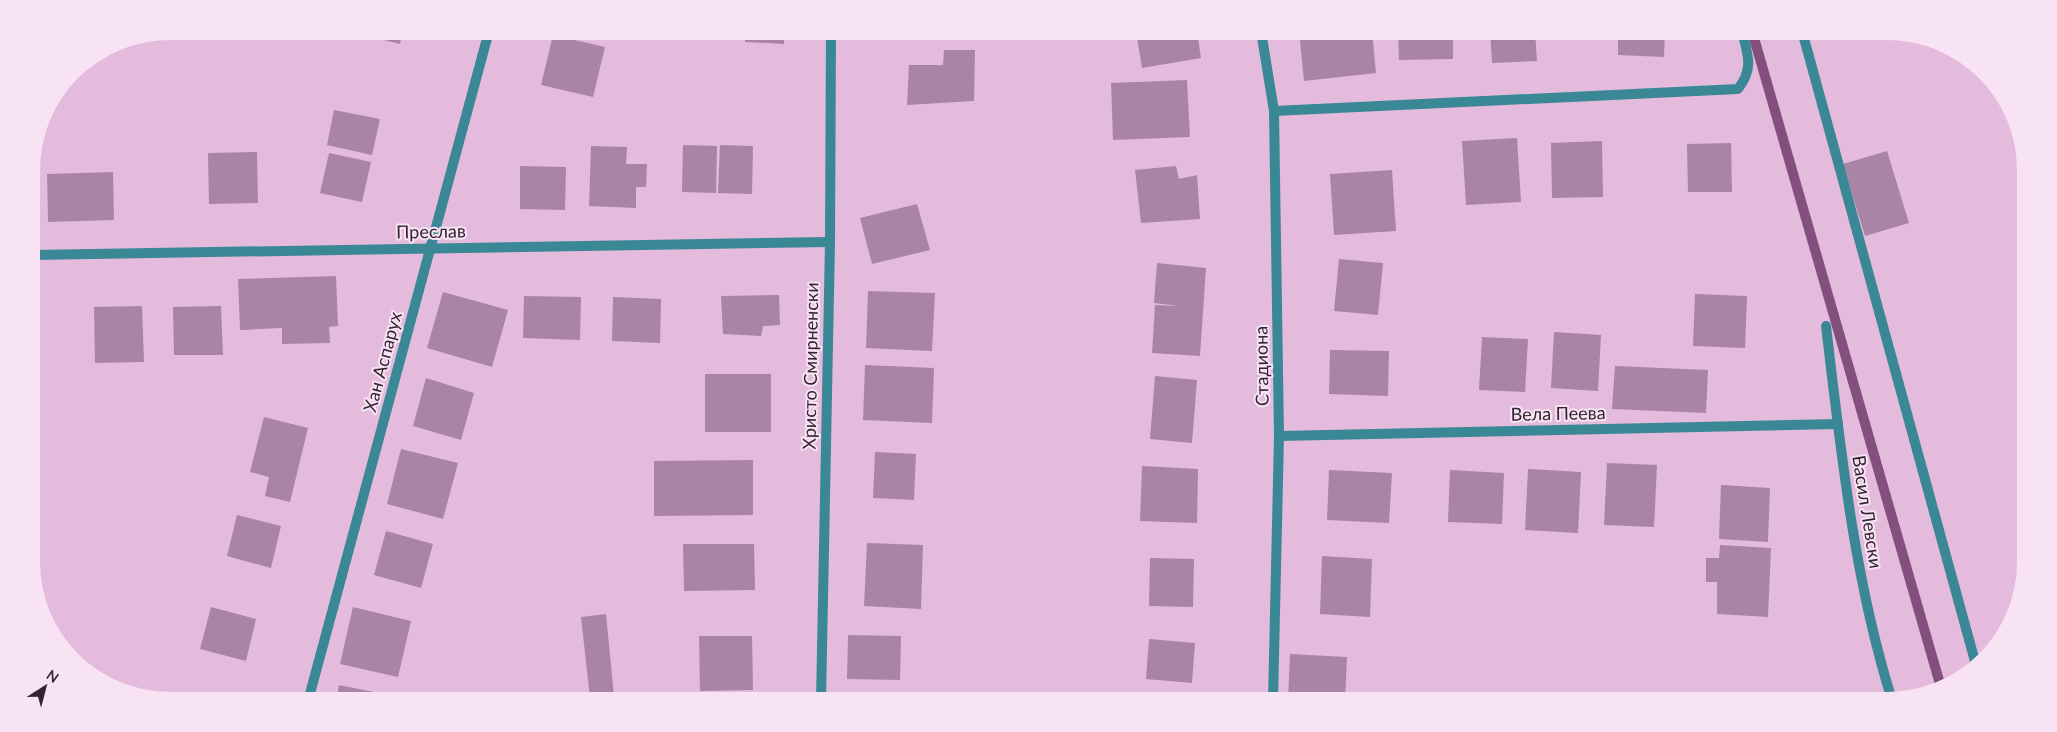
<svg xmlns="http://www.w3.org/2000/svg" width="2057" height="732" font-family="Lato,sans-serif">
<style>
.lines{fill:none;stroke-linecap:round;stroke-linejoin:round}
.stream{stroke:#83507d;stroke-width:10}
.building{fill:#aa84a5}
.minor{stroke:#3a8896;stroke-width:10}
.labels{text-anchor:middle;stroke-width:4;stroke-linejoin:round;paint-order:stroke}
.street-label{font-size:18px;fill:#332431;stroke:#f8e3f4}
</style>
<rect width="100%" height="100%" fill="#e4bbdd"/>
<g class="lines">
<polyline class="stream" points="1752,31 1940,684"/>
</g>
<g class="building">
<polygon points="355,31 403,31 400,44 355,33"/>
<polygon points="745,31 784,31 784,44 745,42"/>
<polygon points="1000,31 1043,31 1043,37 1000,39"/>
<polygon points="1136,31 1197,31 1201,58 1142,68"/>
<polygon points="1299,31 1372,31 1376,73 1304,81"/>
<polygon points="1398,31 1453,31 1453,59 1399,60"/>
<polygon points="1490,31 1535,31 1537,61 1492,63"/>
<polygon points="1618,31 1665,31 1664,57 1618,55"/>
<polygon points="553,35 605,47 593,97 541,85"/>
<polygon points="944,50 975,50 974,101 907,105 909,65 943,65"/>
<polygon points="1187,80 1190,137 1113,140 1111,83"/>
<polygon points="334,110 380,119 372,155 327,145"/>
<polygon points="1517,138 1521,202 1466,205 1462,141"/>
<polygon points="1602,141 1603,197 1552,198 1551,143"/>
<polygon points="1731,143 1732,192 1688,192 1687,144"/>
<polygon points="683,145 717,146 716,193 682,192"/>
<polygon points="720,145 753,146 752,194 718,193"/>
<polygon points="591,146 627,147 626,164 647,164 646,187 636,187 636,208 589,206"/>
<polygon points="1887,151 1909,223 1865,236 1843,164"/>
<polygon points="257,152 258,203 209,204 208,153"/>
<polygon points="329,153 371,162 362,202 320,193"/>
<polygon points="520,166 566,167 565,210 520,209"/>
<polygon points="1176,166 1179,179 1197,175 1200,219 1141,223 1135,170"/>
<polygon points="1392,170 1396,231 1334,235 1330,174"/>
<polygon points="113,172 114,220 48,222 47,174"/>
<polygon points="917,204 930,250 872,264 860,218"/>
<polygon points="1339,259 1383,263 1378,315 1334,311"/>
<polygon points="1157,263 1206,268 1200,356 1152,353 1155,305 1180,306 1154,303"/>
<polygon points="336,276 338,326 329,327 330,343 282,344 282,328 240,330 238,279"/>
<polygon points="868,291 935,293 932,351 866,348"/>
<polygon points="443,292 508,310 492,367 427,348"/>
<polygon points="1695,294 1747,296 1745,348 1693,346"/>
<polygon points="779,295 780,325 763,326 761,336 723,334 721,296"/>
<polygon points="524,296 581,297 580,340 523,338"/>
<polygon points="613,297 661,299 660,343 612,341"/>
<polygon points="142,306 144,362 95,363 94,307"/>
<polygon points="221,306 223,355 174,355 173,307"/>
<polygon points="1554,332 1601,335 1598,391 1551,388"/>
<polygon points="1482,337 1528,339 1525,392 1479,390"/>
<polygon points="1330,350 1389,351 1388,396 1329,394"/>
<polygon points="865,365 934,368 932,423 863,420"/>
<polygon points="1615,366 1708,370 1706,413 1612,409"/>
<rect x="705" y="374" width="66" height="58"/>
<polygon points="1155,376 1197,380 1192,443 1150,439"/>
<polygon points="426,378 474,393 461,440 413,426"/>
<polygon points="264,417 308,428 290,502 265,496 269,477 250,472"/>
<polygon points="401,449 458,463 443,519 387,504"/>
<polygon points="875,452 916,454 914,500 873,498"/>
<polygon points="753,460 753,515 654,516 654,461"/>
<polygon points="1607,463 1657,465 1654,527 1604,525"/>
<polygon points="1142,466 1198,469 1197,523 1140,521"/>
<polygon points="1528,469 1581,472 1578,533 1525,530"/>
<polygon points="1329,470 1392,473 1389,523 1327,520"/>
<polygon points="1450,470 1504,473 1502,524 1448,522"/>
<polygon points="1721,485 1770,488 1768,542 1719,539"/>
<polygon points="237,515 281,526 271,568 227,556"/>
<polygon points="386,531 433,544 421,588 374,575"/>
<polygon points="867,543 923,545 921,609 864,606"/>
<polygon points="683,544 754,544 755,590 684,591"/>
<polygon points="1720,545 1771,548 1768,617 1717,614 1717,582 1706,582 1706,558 1719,558"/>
<polygon points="1322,556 1372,559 1370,617 1320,614"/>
<polygon points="1150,558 1194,559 1193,607 1149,606"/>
<polygon points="211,607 256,619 246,661 200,649"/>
<polygon points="353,607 411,621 398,677 340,664"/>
<polygon points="606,614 614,696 590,698 581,617"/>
<polygon points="848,635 901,636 900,680 847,679"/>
<polygon points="699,636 752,636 753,690 700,691"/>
<polygon points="1149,639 1195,643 1192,683 1146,679"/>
<polygon points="1290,654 1347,657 1345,701 1288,701"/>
<polygon points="339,685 393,696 392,701 336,701"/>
<polygon points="176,697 188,700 188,701 175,701"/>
</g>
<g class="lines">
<g class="minor">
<polyline points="1261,31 1274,111 1279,436 1273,701"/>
<polyline points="1802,31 1976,665"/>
<path d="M1274 111 1738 89C1754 69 1748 55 1742 31"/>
<polyline points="32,255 830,242"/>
<path d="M1826 326C1841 452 1854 579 1892 700"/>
<polyline points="1279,436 1838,424"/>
<polyline points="308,701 489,31"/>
<polyline points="821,701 830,242 831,31"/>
</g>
</g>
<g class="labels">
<g class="street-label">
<text transform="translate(431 232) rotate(-1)" y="6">Преслав</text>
<text transform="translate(383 362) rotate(-75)" y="6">Хан Аспарух</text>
<text transform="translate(811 366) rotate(-89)" y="6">Христо Смирненски</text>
<text transform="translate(1262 366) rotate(-91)" y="6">Стадиона</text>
<text transform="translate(1558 414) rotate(-1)" y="6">Вела Пеева</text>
<text transform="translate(1867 512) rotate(81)" y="6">Васил Левски</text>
</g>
</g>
<path d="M0 0H2057V732H0ZM170 40H1887A130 130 0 0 1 2017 170V562A130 130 0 0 1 1887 692H170A130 130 0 0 1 40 562V170A130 130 0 0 1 170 40Z" fill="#f8e3f4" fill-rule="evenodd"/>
<g transform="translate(45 687) rotate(36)" stroke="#f8e3f4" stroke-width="4" paint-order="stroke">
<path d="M0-4L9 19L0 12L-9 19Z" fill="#332431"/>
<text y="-8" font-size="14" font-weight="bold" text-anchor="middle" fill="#332431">N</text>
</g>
</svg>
